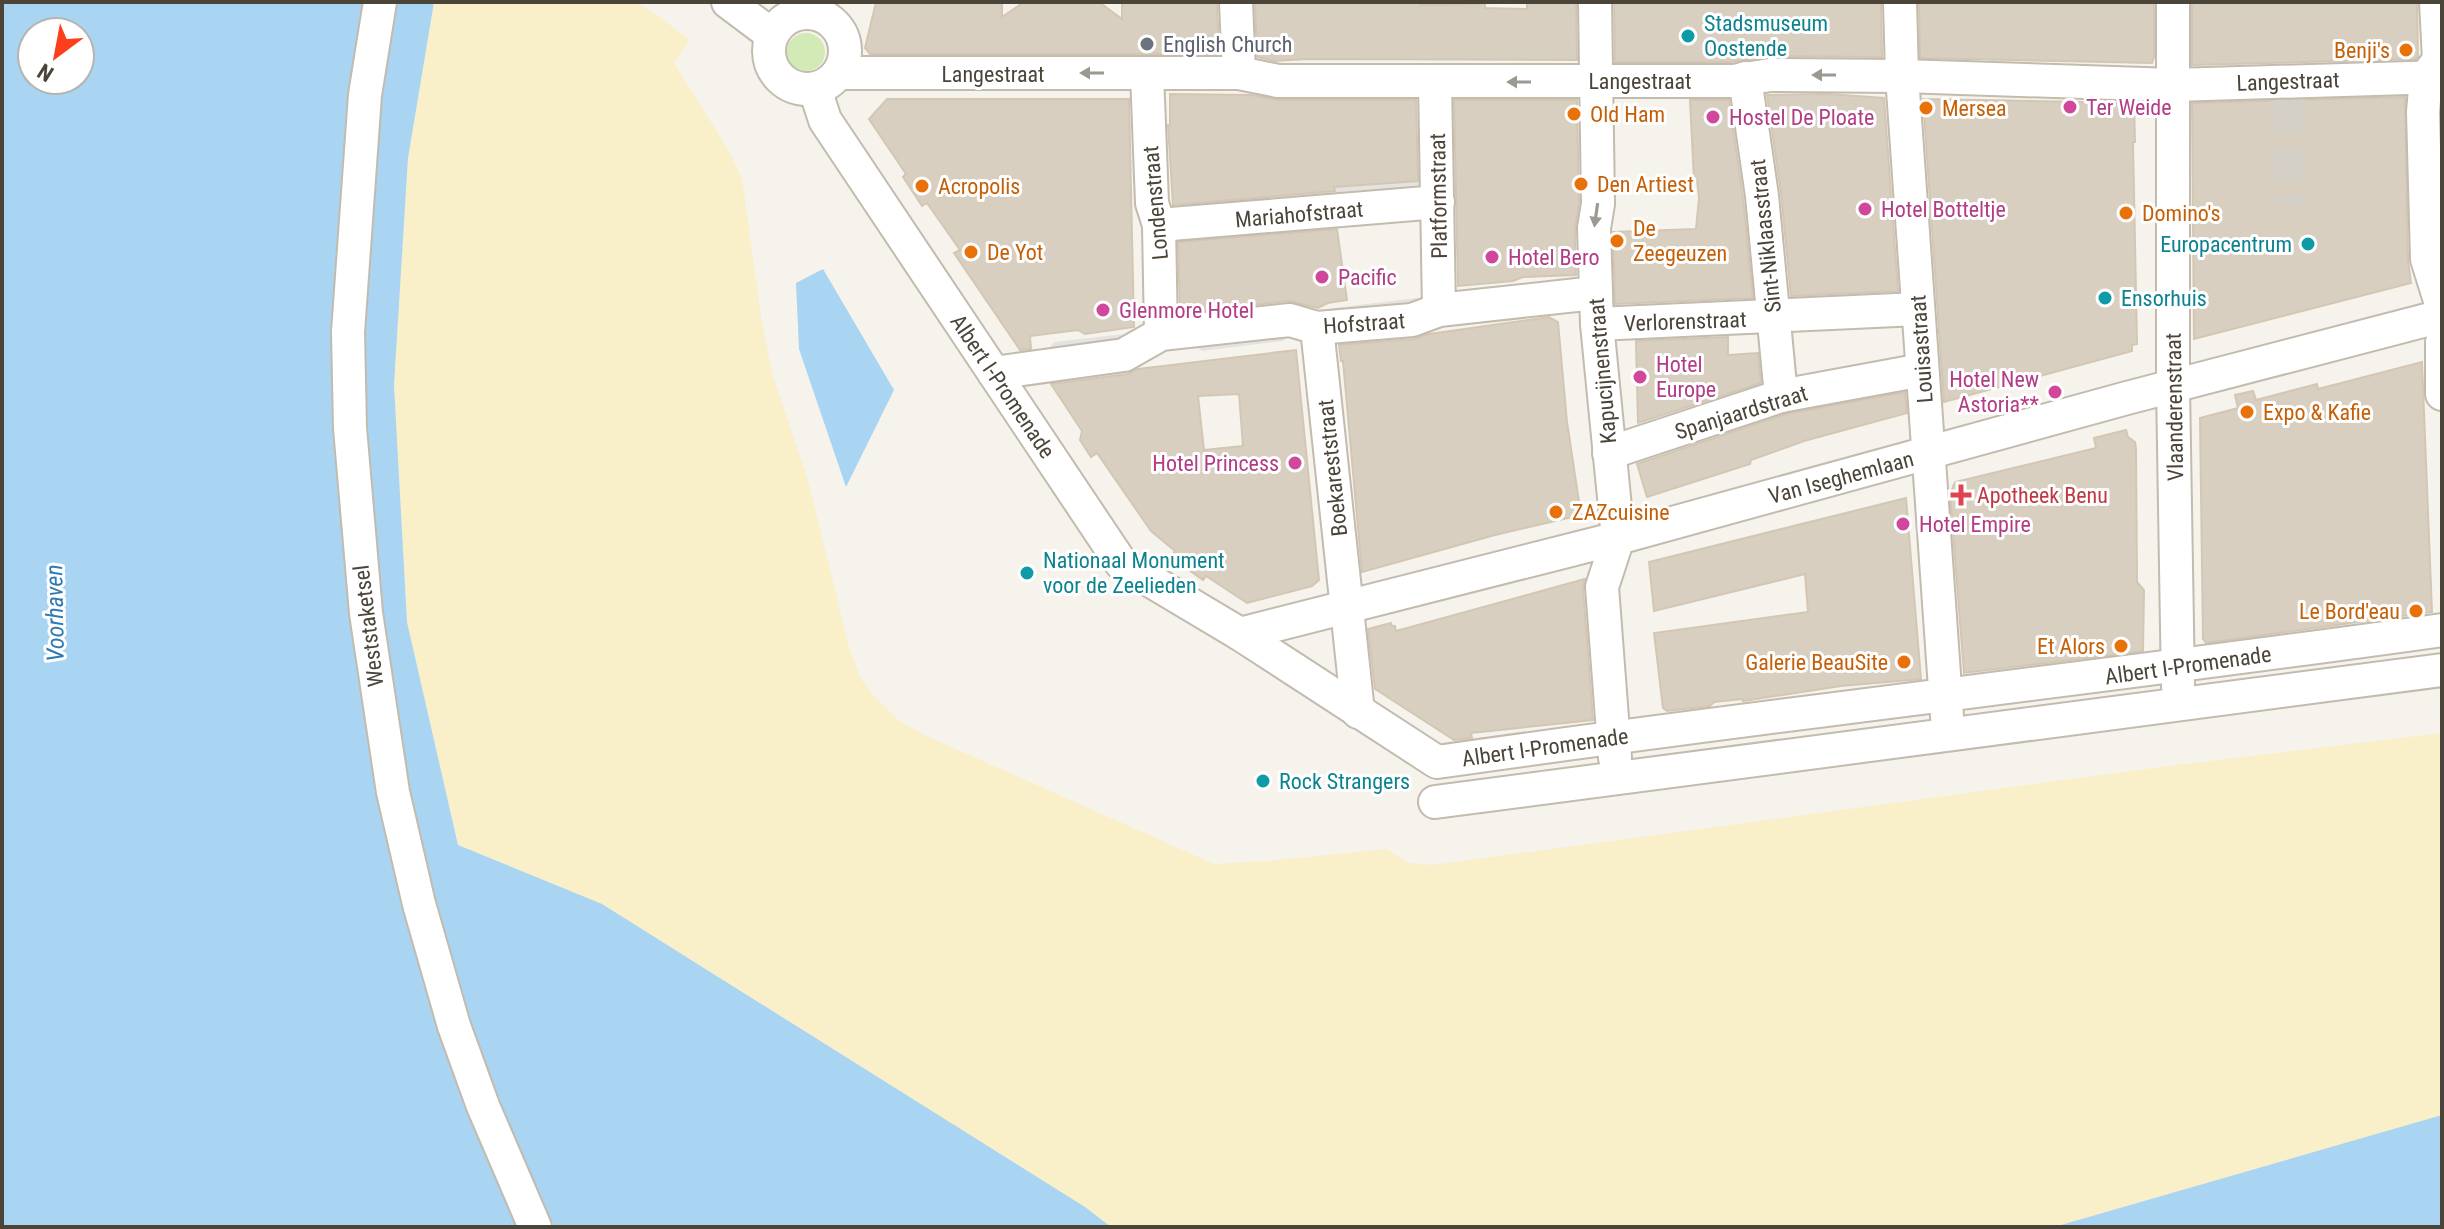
<svg xmlns="http://www.w3.org/2000/svg" width="2444" height="1229" font-family="'Roboto Condensed',sans-serif">
<style>
.green{fill:#d2eab5}
.sand{fill:#f9efc9}
.parking{fill:#e5e3e0}
.water{fill:#a9d4f2;fill-rule:evenodd}
.building{fill:#d8cfc1;stroke:#d3c7b4;stroke-width:2;fill-rule:evenodd}
.lines{fill:none;stroke-linecap:round;stroke-linejoin:round}
.minor-tunnel{stroke:#d4d0c8;stroke-width:32;stroke-dasharray:32 16;stroke-linecap:butt}
.minor-casing{stroke:#c2bbae;stroke-width:36}
.minor{stroke:#fff;stroke-width:32}
.oneway{fill:#9c9892}
.culture-dot{fill:#0f9aa8;stroke:#fff;stroke-width:3}
.worship-dot{fill:#6b7280;stroke:#fff;stroke-width:3}
.food-dot{fill:#e8710a;stroke:#fff;stroke-width:3}
.hotel-dot{fill:#d1479c;stroke:#fff;stroke-width:3}
.health-dot{fill:#e0444e;stroke:#fff;stroke-width:3}
.labels{text-anchor:middle;stroke-width:6;stroke-linejoin:round;paint-order:stroke}
.culture-label{font-size:22px;fill:#0d838f;stroke:#fff;text-anchor:start}
.worship-label{font-size:22px;fill:#5b616d;stroke:#fff;text-anchor:start}
.food-label{font-size:22px;fill:#c56008;stroke:#fff;text-anchor:start}
.street-label{font-size:22px;fill:#4b4439;stroke:#fff}
.hotel-label{font-size:22px;fill:#b23c85;stroke:#fff;text-anchor:start}
.health-label{font-size:22px;fill:#be3a42;stroke:#fff;text-anchor:start}
.water-label{font-size:24px;font-style:italic;fill:#2e7ab2;stroke:#fff}
</style>
<rect width="100%" height="100%" fill="#f6f3ec"/>
<circle class="green" cx="806" cy="52" r="19"/>
<polygon class="sand" points="434,2 634,2 653,12 690,40 674,63 729,151 742,178 761,316 772,373 808,480 849,647 861,679 874,696 897,719 920,733 1214,864 1267,861 1386,849 1409,863 1432,865 2168,766 2442,733 2442,1115 2054,1227 1111,1227 1085,1207 602,904 458,845 407,622 394,385 408,158"/>
<g class="parking">
<polygon points="1423,181 1424,198 1180,218 1183,199"/>
<polygon points="1416,298 1421,302 1413,313 1326,318 1334,308"/>
<polygon points="1124,334 1130,339 1042,358 1054,342"/>
<polygon points="1288,335 1283,341 1202,351 1185,338"/>
</g>
<g class="water">
<path d="M2 2H434L408 158 394 385 407 622 458 845 602 904 1085 1207 1111 1227H2ZM32 32H80V80H32Z"/>
<polygon points="823,269 894,390 846,487 799,349 796,283"/>
<polygon points="2442,1115 2442,1227 2054,1227"/>
</g>
<g class="building">
<polygon points="876,2 1002,2 1002,17 1024,2 1099,2 1122,19 1122,2 1217,2 1219,54 870,54 865,48"/>
<polygon points="1255,2 1419,2 1419,5 1485,4 1485,8 1527,9 1527,2 1576,2 1577,60 1307,59 1274,61 1257,57"/>
<polygon points="1614,2 1881,2 1882,57 1770,56 1731,62 1615,62"/>
<polygon points="1919,2 2154,2 2154,57 2152,63 1920,58"/>
<polygon points="2192,2 2417,2 2418,57 2416,59 2192,65"/>
<polygon points="1170,94 1251,95 1278,100 1416,100 1418,181 1334,187 1335,191 1173,205 1168,125 1170,125"/>
<polygon points="1828,94 1884,98 1898,291 1791,296 1781,193 1767,95"/>
<polygon points="2405,97 2408,260 2411,283 2194,339 2192,103"/>
<polygon points="887,99 1129,99 1134,327 1085,334 1078,330 1030,336 1031,349 1020,350 954,253 960,250 927,203 922,206 903,177 906,174 869,119"/>
<polygon points="1923,99 2134,103 2135,142 2133,142 2137,344 2132,345 2132,351 1944,402"/>
<polygon points="1454,100 1577,100 1579,203 1575,229 1576,275 1523,277 1513,281 1458,286"/>
<polygon points="1690,100 1729,100 1743,198 1753,298 1615,304 1613,232 1696,229 1699,198 1697,180 1694,180"/>
<polygon points="1337,229 1347,300 1328,303 1318,308 1289,301 1180,313 1178,242"/>
<polygon points="1549,317 1558,322 1567,422 1581,515 1495,535 1362,572 1343,361 1341,361 1339,345 1414,339 1429,334"/>
<polygon points="1728,337 1728,355 1758,353 1761,383 1638,423 1636,341"/>
<path d="M1296 350 1319 580 1312 586 1247 603 1206 576 1203 580 1171 557 1175 551 1151 531 1097 453 1091 457 1080 440 1082 431 1051 384 1127 374 1138 369ZM1239 394 1243 446 1204 450 1198 396Z"/>
<polygon points="2422,362 2432,612 2206,643 2203,639 2200,418 2238,408 2235,395 2253,391 2256,400 2317,384 2318,389"/>
<polygon points="1905,392 1907,413 1804,441 1751,460 1750,464 1647,497 1637,464 1786,414"/>
<polygon points="2126,430 2128,437 2135,442 2136,448 2137,582 2144,590 2143,651 1964,673 1950,494 1955,482 2096,448 2094,438"/>
<polygon points="1906,498 1921,679 1841,686 1743,701 1743,699 1714,702 1710,706 1667,711 1663,708 1654,633 1808,612 1805,574 1654,611 1649,562"/>
<polygon points="1585,579 1583,588 1593,720 1471,733 1472,738 1454,740 1375,689 1368,629 1391,623 1392,626 1395,626 1396,631"/>
</g>
<g class="lines">
<polyline class="minor-tunnel" points="2289,99 2289,204"/>
<defs>
<g id="minor">
<polyline points="380,2 365,95 348,332 350,428 366,613 393,792 419,904 454,1026 483,1106 535,1227"/>
<polyline points="728,2 772,35"/>
<polyline points="1236,2 1239,73"/>
<polyline points="1595,2 1598,204 1594,228 1597,324 1618,538 1602,587 1615,758"/>
<polyline points="1900,2 1902,76 1947,717"/>
<polyline points="2173,2 2173,386 2178,687"/>
<polyline points="2436,2 2439,60 2426,77 2423,112 2427,259 2442,307"/>
<circle cx="807" cy="51" r="38"/>
<polyline points="839,73 1239,73 1278,81 1733,81 1770,75 1902,76 2174,85 2442,77"/>
<polyline points="1147,73 1152,203 1159,225 1161,334"/>
<polyline points="1745,78 1762,196 1781,396"/>
<polyline points="1435,82 1439,310"/>
<path d="M815 89 825 120 1121 563 1240 634 1437 762C1771 714 2107 677 2442 630"/>
<polyline points="1159,225 1438,202"/>
<polyline points="1597,324 1918,309"/>
<polyline points="1317,328 1358,712"/>
<polyline points="2442,342 2442,394"/>
<polyline points="994,373 1124,355 1161,334 1290,320 1317,328 1412,320 1439,310 1595,293"/>
<polyline points="1609,453 1781,396 1922,370"/>
<polyline points="1240,634 1618,538 2127,398 2442,316"/>
<polyline points="1435,802 2442,670"/>
</g>
</defs>
<use href="#minor" class="minor-casing"/>
<use href="#minor" class="minor"/>
</g>
<defs><path id="oneway-solid" d="M-6-.8H1V-3.2L6.5 0L1 3.2V.8H-6Z" transform="scale(2)"/></defs>
<g class="oneway">
<use href="#oneway-solid" transform="translate(1092 73) rotate(180)"/>
<use href="#oneway-solid" transform="translate(1824 75) rotate(-180)"/>
<use href="#oneway-solid" transform="translate(1519 82) rotate(180)"/>
<use href="#oneway-solid" transform="translate(1596 215) rotate(98)"/>
</g>
<g class="culture-dot">
<circle cx="1688" cy="36" r="8"/>
<circle cx="2308" cy="244" r="8"/>
<circle cx="2105" cy="298" r="8"/>
<circle cx="1027" cy="573" r="8"/>
<circle cx="1263" cy="781" r="8"/>
</g>
<circle class="worship-dot" cx="1147" cy="44" r="8"/>
<g class="food-dot">
<circle cx="2406" cy="50" r="8"/>
<circle cx="1926" cy="108" r="8"/>
<circle cx="1574" cy="114" r="8"/>
<circle cx="1581" cy="184" r="8"/>
<circle cx="922" cy="186" r="8"/>
<circle cx="2126" cy="213" r="8"/>
<circle cx="1617" cy="241" r="8"/>
<circle cx="971" cy="252" r="8"/>
<circle cx="2247" cy="412" r="8"/>
<circle cx="1556" cy="512" r="8"/>
<circle cx="2416" cy="611" r="8"/>
<circle cx="2121" cy="646" r="8"/>
<circle cx="1904" cy="662" r="8"/>
</g>
<g class="hotel-dot">
<circle cx="2070" cy="107" r="8"/>
<circle cx="1713" cy="117" r="8"/>
<circle cx="1865" cy="209" r="8"/>
<circle cx="1492" cy="257" r="8"/>
<circle cx="1322" cy="277" r="8"/>
<circle cx="1103" cy="310" r="8"/>
<circle cx="1640" cy="377" r="8"/>
<circle cx="2055" cy="392" r="8"/>
<circle cx="1295" cy="463" r="8"/>
<circle cx="1903" cy="524" r="8"/>
</g>
<path class="health-dot" d="M1957 483h8v8h8v8h-8v8h-8v-8h-8v-8h8z"/>
<g class="labels">
<g class="culture-label">
<text x="1704" y="31">Stadsmuseum<tspan x="1704" dy="25">Oostende</tspan></text>
<text x="2292" y="252" text-anchor="end">Europacentrum</text>
<text x="2121" y="306">Ensorhuis</text>
<text x="1043" y="568">Nationaal Monument<tspan x="1043" dy="25">voor de Zeelieden</tspan></text>
<text x="1279" y="789">Rock Strangers</text>
</g>
<g class="worship-label">
<text x="1163" y="52">English Church</text>
</g>
<g class="food-label">
<text x="2390" y="58" text-anchor="end">Benji's</text>
<text x="1942" y="116">Mersea</text>
<text x="1590" y="122">Old Ham</text>
<text x="1597" y="192">Den Artiest</text>
<text x="938" y="194">Acropolis</text>
<text x="2142" y="221">Domino's</text>
<text x="1633" y="236">De<tspan x="1633" dy="25">Zeegeuzen</tspan></text>
<text x="987" y="260">De Yot</text>
<text x="2263" y="420">Expo &amp; Kafie</text>
<text x="1572" y="520">ZAZcuisine</text>
<text x="2400" y="619" text-anchor="end">Le Bord'eau</text>
<text x="2105" y="654" text-anchor="end">Et Alors</text>
<text x="1888" y="670" text-anchor="end">Galerie BeauSite</text>
</g>
<g class="street-label">
<text x="993" y="82">Langestraat</text>
<text x="1640" y="89">Langestraat</text>
<text transform="translate(2288 81) rotate(-2)" y="8">Langestraat</text>
<text transform="translate(1438 196) rotate(-91)" y="8">Platformstraat</text>
<text transform="translate(1155 203) rotate(-95)" y="8">Londenstraat</text>
<text transform="translate(1299 214) rotate(-5)" y="8">Mariahofstraat</text>
<text transform="translate(1765 236) rotate(-96)" y="8">Sint-Niklaasstraat</text>
<text transform="translate(1685 321) rotate(-2)" y="8">Verlorenstraat</text>
<text transform="translate(1364 323) rotate(-4)" y="8">Hofstraat</text>
<text transform="translate(1921 349) rotate(-94)" y="8">Louisastraat</text>
<text transform="translate(1602 371) rotate(-95)" y="8">Kapucijnenstraat</text>
<text transform="translate(1003 386) rotate(56)" y="8">Albert I-Promenade</text>
<text transform="translate(2174 407) rotate(-91)" y="8">Vlaanderenstraat</text>
<text transform="translate(1741 412) rotate(-17)" y="8">Spanjaardstraat</text>
<text transform="translate(1332 468) rotate(-96)" y="8">Boekareststraat</text>
<text transform="translate(1841 477) rotate(-15)" y="8">Van Iseghemlaan</text>
<text transform="translate(368 626) rotate(-97)" y="8">Weststaketsel</text>
<text transform="translate(2188 665) rotate(-8)" y="8">Albert I-Promenade</text>
<text transform="translate(1545 747) rotate(-8)" y="8">Albert I-Promenade</text>
</g>
<g class="hotel-label">
<text x="2086" y="115">Ter Weide</text>
<text x="1729" y="125">Hostel De Ploate</text>
<text x="1881" y="217">Hotel Botteltje</text>
<text x="1508" y="265">Hotel Bero</text>
<text x="1338" y="285">Pacific</text>
<text x="1119" y="318">Glenmore Hotel</text>
<text x="1656" y="372">Hotel<tspan x="1656" dy="25">Europe</tspan></text>
<text x="2039" y="387" text-anchor="end">Hotel New<tspan x="2039" dy="25">Astoria**</tspan></text>
<text x="1279" y="471" text-anchor="end">Hotel Princess</text>
<text x="1919" y="532">Hotel Empire</text>
</g>
<g class="health-label">
<text x="1977" y="503">Apotheek Benu</text>
</g>
<g class="water-label">
<text transform="translate(55 613) rotate(-91)" y="8">Voorhaven</text>
</g>
</g>
<rect width="2444" height="1229" fill="none" stroke="#4b4439" stroke-width="8"/>
<g transform="translate(56 56) rotate(212)"><circle r="38" fill="#ffffff" stroke="#b7b4b0" stroke-width="2"/>
<path d="M0-6L14 30L0 20L-14 30Z" fill="#fc3f1d"/>
<text y="-12" font-size="22" font-weight="bold" text-anchor="middle" fill="#4b4439">N</text>
</g>
</svg>
